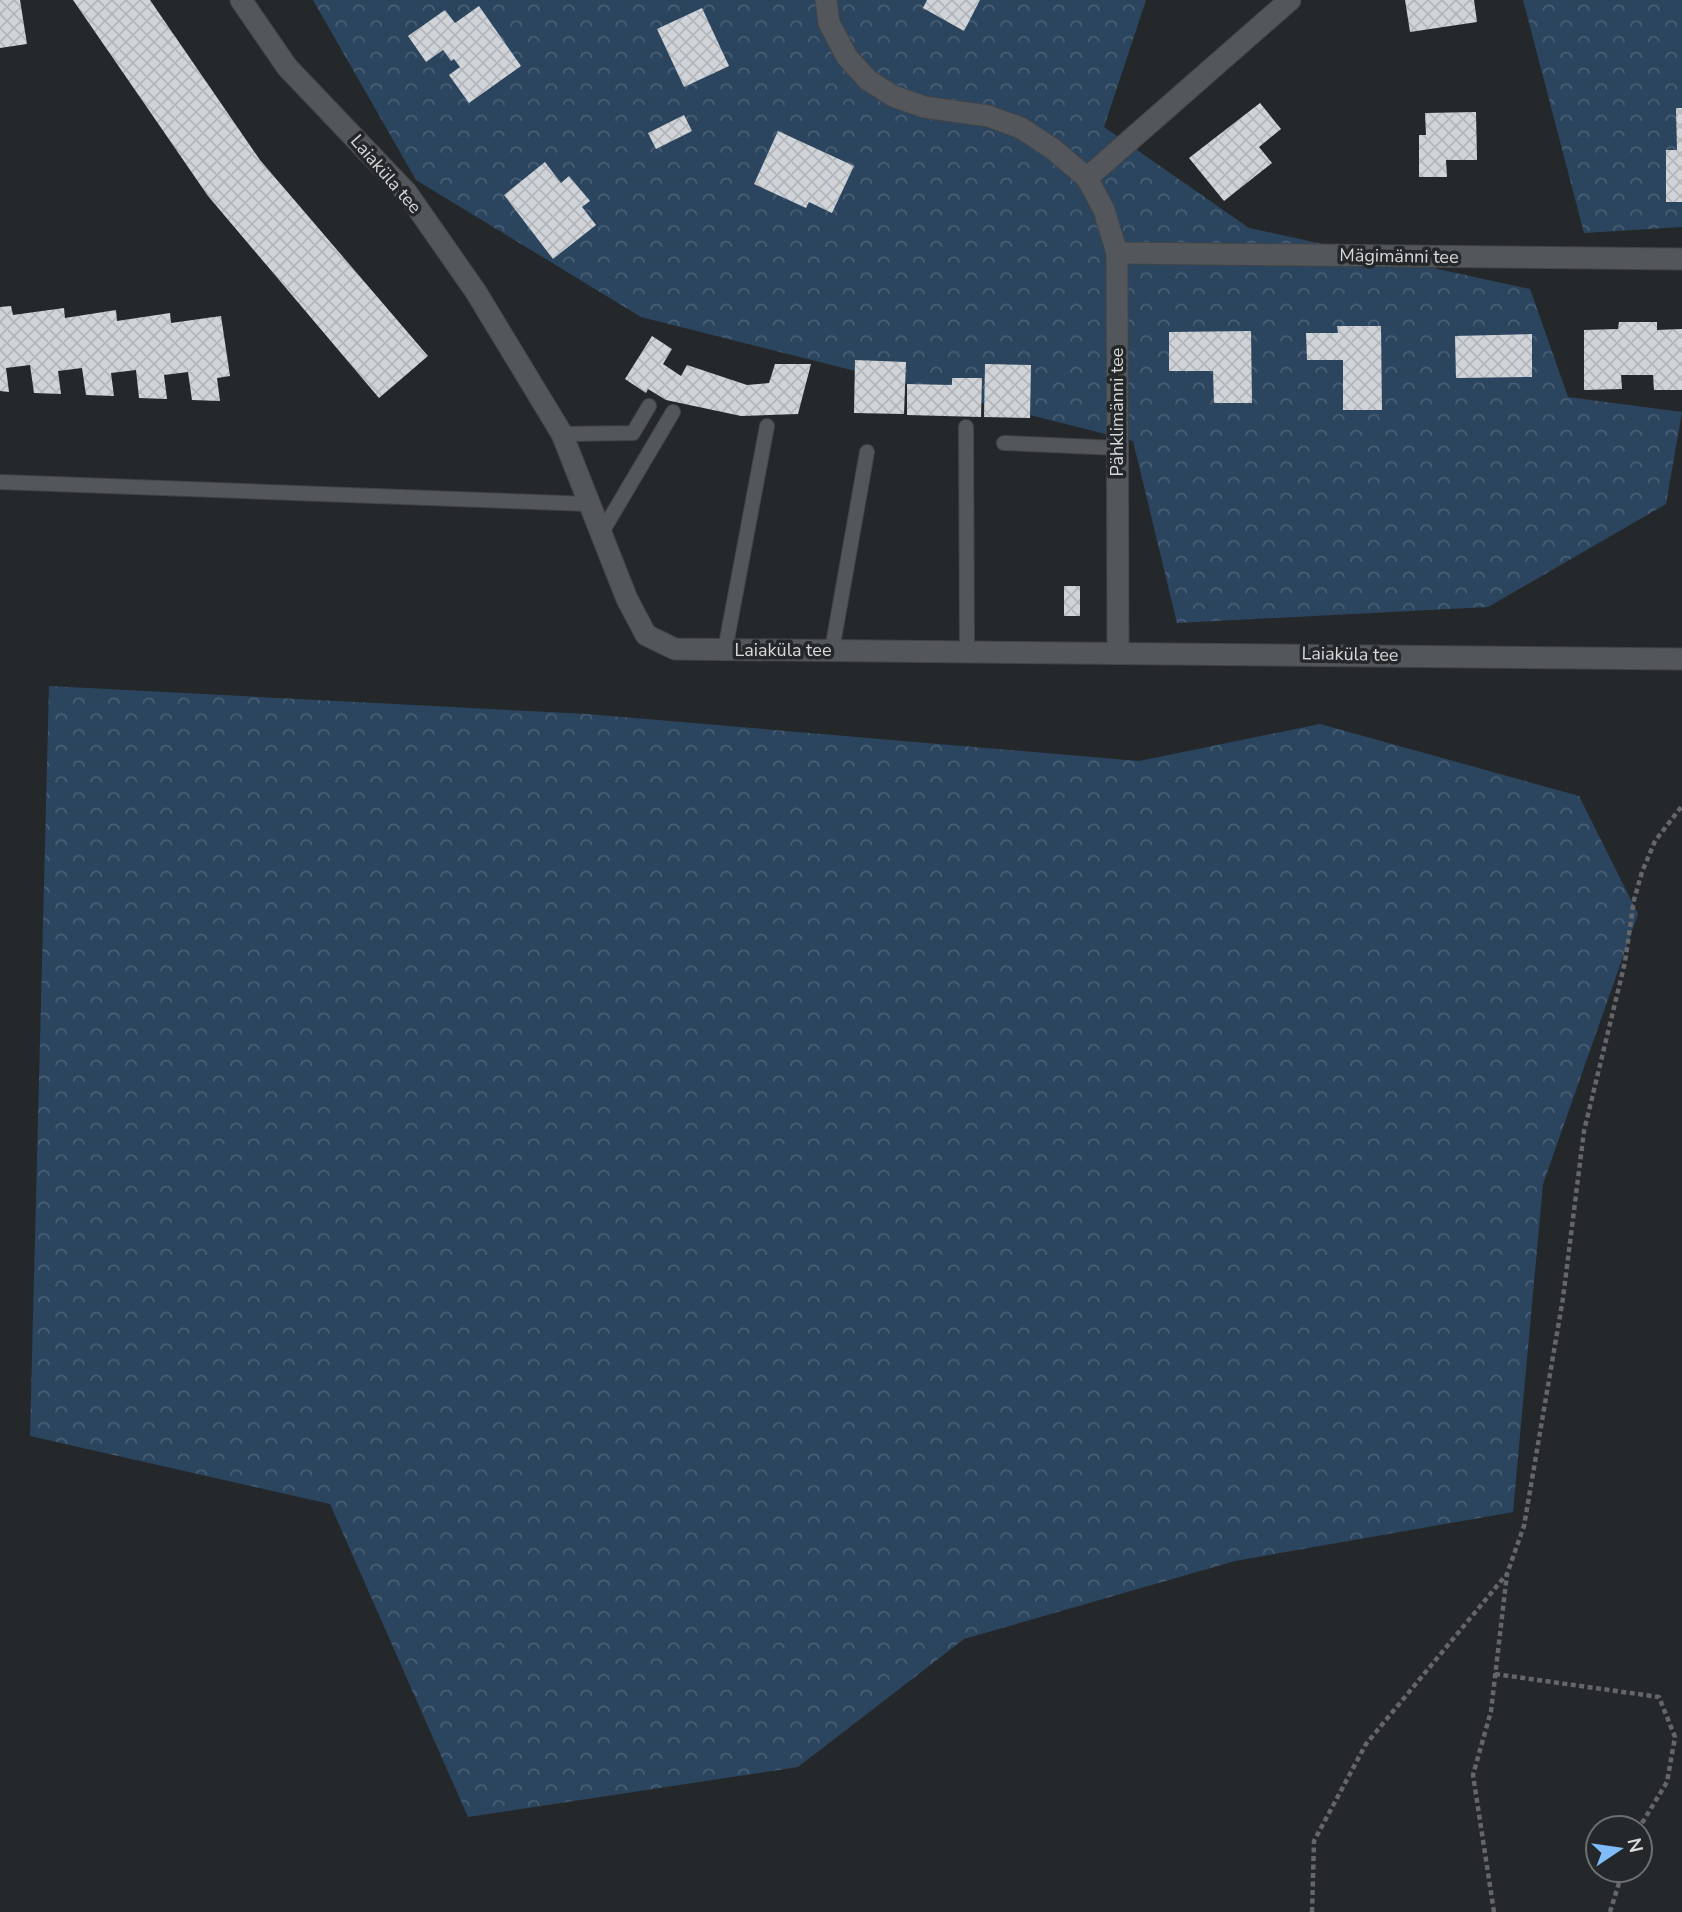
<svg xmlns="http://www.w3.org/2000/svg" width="1682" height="1912" font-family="'Nunito Sans',sans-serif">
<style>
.forest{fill:url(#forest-crowns)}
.building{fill:url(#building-cross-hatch)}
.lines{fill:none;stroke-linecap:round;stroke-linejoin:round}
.lane-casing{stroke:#424447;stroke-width:16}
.street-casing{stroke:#424447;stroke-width:23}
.path{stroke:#646669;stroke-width:4.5;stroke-dasharray:5 3.5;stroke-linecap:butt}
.lane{stroke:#53565a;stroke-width:14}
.street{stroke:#53565a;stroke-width:21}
.labels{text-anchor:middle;stroke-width:7;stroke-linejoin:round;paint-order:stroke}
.street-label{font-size:18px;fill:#d7d9db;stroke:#25282b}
</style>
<defs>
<pattern id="forest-crowns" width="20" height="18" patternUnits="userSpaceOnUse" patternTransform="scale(1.75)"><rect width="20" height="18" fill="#2b455f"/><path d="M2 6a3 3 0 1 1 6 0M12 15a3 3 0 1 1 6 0" fill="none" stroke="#495f75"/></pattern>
<pattern id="building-cross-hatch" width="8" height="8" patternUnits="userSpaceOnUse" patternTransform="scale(1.75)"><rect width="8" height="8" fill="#d0d4d9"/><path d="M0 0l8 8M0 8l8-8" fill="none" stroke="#b3b7bb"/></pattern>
</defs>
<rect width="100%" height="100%" fill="#25282b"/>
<g class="forest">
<polygon points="313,0 1146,0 1104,127 1249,228 1530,289 1568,397 1682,412 1666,504 1488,607 1177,623 1133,441 641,317 416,180"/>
<polygon points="1523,0 1682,0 1682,227 1584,233"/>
<polygon points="49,686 587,714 1139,761 1320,724 1579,796 1638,914 1543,1184 1513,1512 1235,1561 964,1639 798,1767 468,1817 330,1504 30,1436"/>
</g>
<g class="building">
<polygon points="0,0 20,0 27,44 0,48"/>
<polygon points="73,0 150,0 260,160 428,356 379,398 208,196"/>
<polygon points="927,0 980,0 964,31 923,8"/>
<polygon points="1405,0 1474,0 1477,22 1410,32"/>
<polygon points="479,6 521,66 469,103 449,75 460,67 454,59 451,61 443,50 426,62 408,36 445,10 455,23"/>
<polygon points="702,8 729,66 684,87 657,29"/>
<polygon points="1260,103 1281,129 1259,147 1272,163 1224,201 1189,158"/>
<polygon points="1676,108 1682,108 1682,202 1666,202 1666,150 1677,150"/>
<polygon points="1476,112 1477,160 1446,160 1447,177 1419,177 1419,135 1426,135 1425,113"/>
<polygon points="684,115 692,131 656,149 648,133"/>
<polygon points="778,131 854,166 832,213 809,202 806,208 754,184"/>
<polygon points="545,162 561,183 569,176 590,201 582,207 596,225 553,259 504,195"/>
<polygon points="11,306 13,315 64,308 65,318 116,310 117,321 170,313 171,323 221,316 230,376 217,378 220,401 192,400 188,372 164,375 167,399 139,398 136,370 111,373 114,396 86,395 82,368 58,371 61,394 34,393 30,365 6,368 9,392 0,391 0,307"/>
<polygon points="1619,322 1657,322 1657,330 1682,329 1682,390 1654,390 1653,375 1621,375 1622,389 1584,390 1584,330 1618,329"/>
<polygon points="1337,326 1381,326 1382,410 1343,410 1343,360 1307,360 1306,333 1338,333"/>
<polygon points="1251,331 1252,403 1214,403 1213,371 1169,371 1169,332"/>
<polygon points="1532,334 1532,377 1456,378 1455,336"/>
<polygon points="652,336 672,349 663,364 681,376 687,365 747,385 769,383 775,364 811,364 798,414 741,416 666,400 648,389 646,393 625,379"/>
<polygon points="855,360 906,362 904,414 854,413"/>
<polygon points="985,364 1031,365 1030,418 984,417"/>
<polygon points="952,378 982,378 981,417 907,415 907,384 952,385"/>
<rect x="1064" y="586" width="16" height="30"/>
</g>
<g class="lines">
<defs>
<g id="lane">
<polyline points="966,427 967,651"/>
<polyline points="562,434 633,433 649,406"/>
<polyline points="1004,443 1118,448"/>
<polyline points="0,482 589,504"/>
<polyline points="602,532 673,412"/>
<polyline points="725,650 767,426"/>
<polyline points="832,650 867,452"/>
</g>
<g id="street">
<polyline points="241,0 287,67 407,193 476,292 562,434 627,599 646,635 675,649 1682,659"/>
<polyline points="826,0 829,23 847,57 868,80 893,96 924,107 988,116 1021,128 1053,149 1087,178 1104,210 1117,253 1118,651"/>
<polyline points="1087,178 1290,0"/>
<polyline points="1117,253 1682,259"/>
</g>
</defs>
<use href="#lane" class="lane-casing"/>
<use href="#street" class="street-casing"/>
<g class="path">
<polyline points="1495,1674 1659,1697 1675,1737 1667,1782 1639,1828"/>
<polyline points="1312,1912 1314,1841 1366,1744 1506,1575"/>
<polyline points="1494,1912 1473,1775 1491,1711 1507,1574 1524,1526 1563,1298 1584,1131 1625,962 1634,900 1642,872 1655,841 1682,806"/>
<polyline points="1610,1912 1623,1870"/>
</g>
<use href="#lane" class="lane"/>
<use href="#street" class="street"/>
</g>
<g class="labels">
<g class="street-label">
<text transform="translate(386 174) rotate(49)" y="6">Laiaküla tee</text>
<text transform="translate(1399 256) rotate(1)" y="6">Mägimänni tee</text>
<text transform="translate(1117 412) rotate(-90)" y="6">Pähklimänni tee</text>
<text x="783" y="656">Laiaküla tee</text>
<text transform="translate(1350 654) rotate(1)" y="6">Laiaküla tee</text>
</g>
</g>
<g transform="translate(1619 1849) rotate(77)"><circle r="33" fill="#25282b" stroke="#6c6f71" stroke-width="2"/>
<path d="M0-5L12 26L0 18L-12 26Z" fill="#81bcfa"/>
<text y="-10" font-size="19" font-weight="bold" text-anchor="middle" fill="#d7d9db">N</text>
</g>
</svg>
